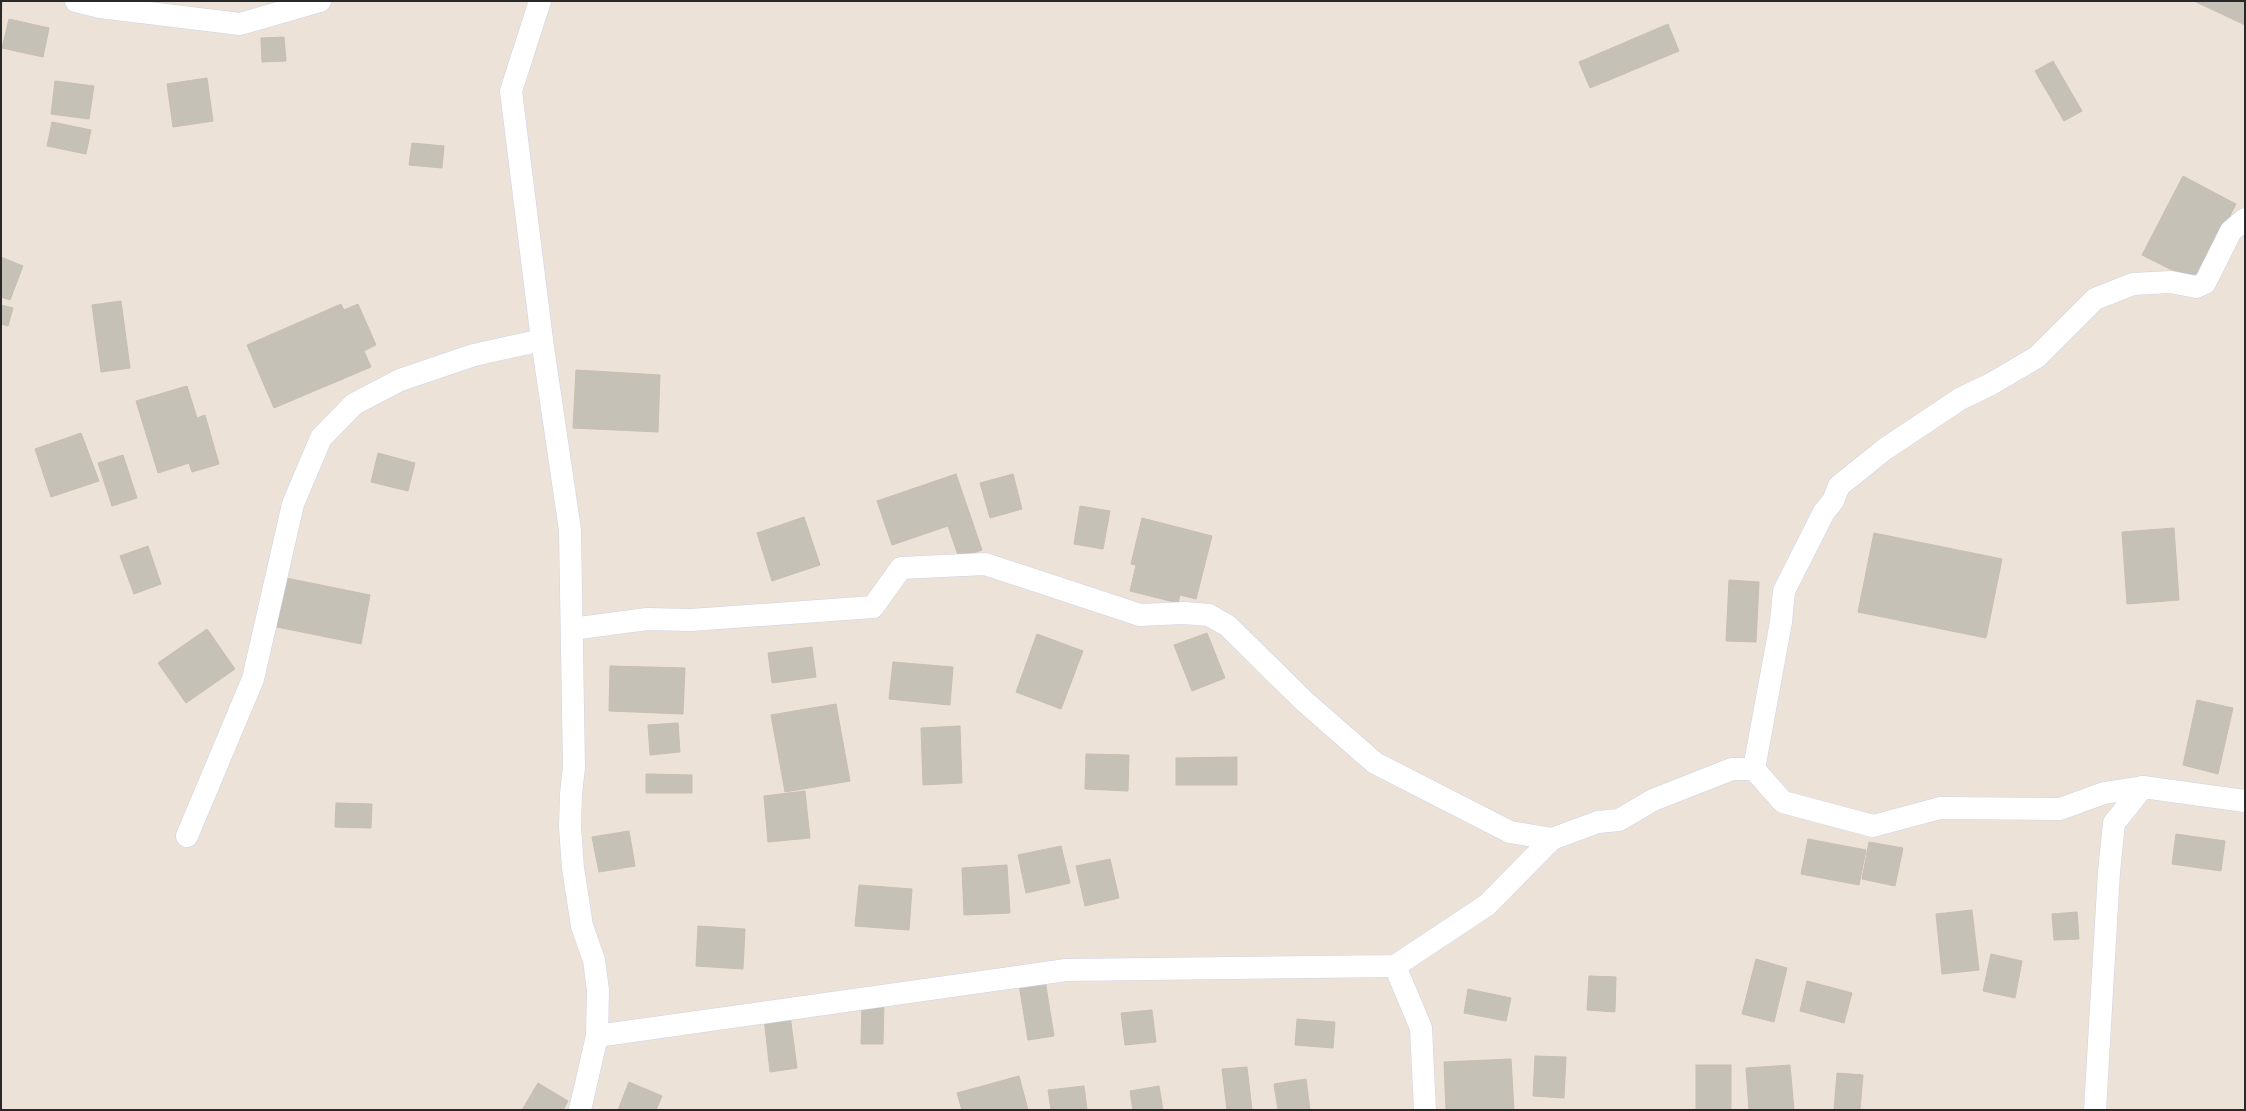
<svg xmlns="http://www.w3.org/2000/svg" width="2246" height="1111" font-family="Barlow,sans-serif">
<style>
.building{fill:#c6c1b7;stroke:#c8beb2}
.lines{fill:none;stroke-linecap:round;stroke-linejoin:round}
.street-casing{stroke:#ced3e3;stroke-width:23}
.street{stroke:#fff;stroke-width:22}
</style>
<rect width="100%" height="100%" fill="#ece2d8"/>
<g class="building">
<polygon points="1,1 2,1 1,29"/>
<polygon points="2194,1 2245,1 2245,25"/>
<polygon points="9,19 49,28 43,57 2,48"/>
<polygon points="1668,24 1679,51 1590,88 1579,62"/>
<polygon points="284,37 286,61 262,62 261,38"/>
<polygon points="2053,61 2082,111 2064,121 2035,71"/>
<polygon points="207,78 213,121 173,127 167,84"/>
<polygon points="55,81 94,86 89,119 51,114"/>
<polygon points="52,122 91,130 86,154 47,146"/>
<polygon points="412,143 444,146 442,168 409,165"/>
<polygon points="2183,176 2236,204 2196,282 2142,255"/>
<polygon points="1,257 23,266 10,300 1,297"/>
<polygon points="121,301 130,368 101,372 92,305"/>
<polygon points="341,304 344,310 358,304 376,345 364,351 371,367 274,408 247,345"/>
<polygon points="1,305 13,308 8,326 1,324"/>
<polygon points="576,370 660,375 658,432 573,428"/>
<polygon points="187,386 197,418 205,415 219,464 192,472 189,463 158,473 136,401"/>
<polygon points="81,433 99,481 51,497 35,449"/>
<polygon points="378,453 415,463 408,491 371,482"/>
<polygon points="123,455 137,498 112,506 98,463"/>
<polygon points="956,474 982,550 959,558 948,526 892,545 877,501"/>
<polygon points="1013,474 1022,509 990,518 980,483"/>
<polygon points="1080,506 1110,511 1103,549 1074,544"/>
<polygon points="804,517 820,565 772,581 757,533"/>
<polygon points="1142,518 1212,536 1196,599 1180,595 1178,603 1130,591 1136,565 1131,564"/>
<polygon points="2174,528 2179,600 2127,604 2122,532"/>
<polygon points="1874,533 2002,559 1986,638 1858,612"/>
<polygon points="148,546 161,584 134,594 120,556"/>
<polygon points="286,578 370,595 361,644 277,627"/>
<polygon points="1729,580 1759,582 1756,642 1726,641"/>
<polygon points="207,629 235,669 186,703 158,663"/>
<polygon points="1207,633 1225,678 1192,691 1174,645"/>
<polygon points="1037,634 1083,651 1061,709 1016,692"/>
<polygon points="812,647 816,677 772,683 768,653"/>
<polygon points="893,662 953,667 950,705 889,699"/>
<polygon points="610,666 685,668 683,714 609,711"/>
<polygon points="2197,700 2233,708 2218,774 2183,765"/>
<polygon points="836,704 850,781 785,792 771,715"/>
<polygon points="678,723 680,752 650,755 648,725"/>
<polygon points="960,726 962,783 923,785 921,728"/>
<polygon points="1086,754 1129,755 1128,791 1085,789"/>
<polygon points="1237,757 1237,785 1176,785 1176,758"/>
<polygon points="646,774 692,775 692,793 646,793"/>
<polygon points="805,791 810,838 768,842 764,796"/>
<polygon points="336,803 372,804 371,828 335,827"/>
<polygon points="629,831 635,866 599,872 592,837"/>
<polygon points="2176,834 2225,841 2221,871 2172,864"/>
<polygon points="1808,839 1866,850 1859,885 1801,874"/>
<polygon points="1869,842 1903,848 1895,886 1862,879"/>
<polygon points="1061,846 1070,883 1026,893 1018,855"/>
<polygon points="1110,859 1119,898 1085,906 1076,866"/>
<polygon points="1007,865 1010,913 964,915 962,868"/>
<polygon points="859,885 912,889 909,930 855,926"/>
<polygon points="1972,910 1979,970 1942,974 1936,914"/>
<polygon points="2077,912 2079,939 2054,940 2052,914"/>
<polygon points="698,926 745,929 743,969 696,966"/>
<polygon points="1991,954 2022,961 2015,998 1983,991"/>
<polygon points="1756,959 1787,968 1774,1022 1742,1014"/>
<polygon points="1589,976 1616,977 1615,1012 1587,1010"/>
<polygon points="1045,980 1054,1036 1028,1040 1019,984"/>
<polygon points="1807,981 1852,993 1844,1023 1800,1011"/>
<polygon points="1468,989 1511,998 1506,1021 1464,1013"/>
<polygon points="862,1003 884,1004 883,1044 861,1044"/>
<polygon points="1152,1010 1156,1042 1125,1045 1121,1013"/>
<polygon points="790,1015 797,1068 770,1072 764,1018"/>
<polygon points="1297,1019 1335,1022 1333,1048 1295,1045"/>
<polygon points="1535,1056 1566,1057 1564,1098 1533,1096"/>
<polygon points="1511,1059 1514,1110 1446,1110 1444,1062"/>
<rect x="1696" y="1065" width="35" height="45"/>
<polygon points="1790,1065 1794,1110 1749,1110 1746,1068"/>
<polygon points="1247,1067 1252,1110 1227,1110 1222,1069"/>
<polygon points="1837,1073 1863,1075 1860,1110 1834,1110"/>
<polygon points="1019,1076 1028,1110 962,1110 957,1093"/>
<polygon points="1306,1079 1310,1110 1278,1110 1274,1084"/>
<polygon points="629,1082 662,1096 656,1110 618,1110"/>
<polygon points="538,1083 568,1101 563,1110 522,1110"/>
<polygon points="1084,1086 1087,1110 1051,1110 1048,1090"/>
<polygon points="1159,1086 1163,1110 1133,1110 1130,1091"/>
</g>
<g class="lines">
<defs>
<g id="street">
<polyline points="76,1 100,7 240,24 320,1"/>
<polyline points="540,1 511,91 542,340 570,530 574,767 571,794 570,827 573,868 582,926 594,960 598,990 597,1036 580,1110"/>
<polyline points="572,629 647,619 691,620 873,607 901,568 985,564 1140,615 1184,613 1209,615 1228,626 1304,701 1375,763 1510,832 1552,839 1598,822 1619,820 1653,800 1732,769 1754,769 1783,802 1873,826 1940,808 2060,809 2104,793 2143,787"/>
<polyline points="1754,769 1781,622 1784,591 1824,512 1833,501 1839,486 1885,449 1960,399 1991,384 2037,357 2095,299 2133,284 2171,282 2196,287 2205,283 2231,231 2245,219"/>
<polyline points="187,836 253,679 293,504 321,438 354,404 400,380 474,355 542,340"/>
<polyline points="1395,966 1421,1028 1425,1110"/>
<polyline points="597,1036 1066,970 1395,966 1487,905 1552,839"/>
<polyline points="2095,1110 2109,872 2114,823 2143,787 2245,801"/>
</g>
</defs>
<use href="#street" class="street-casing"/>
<use href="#street" class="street"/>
</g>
<rect width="2246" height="1111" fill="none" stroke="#282828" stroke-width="4"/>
</svg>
